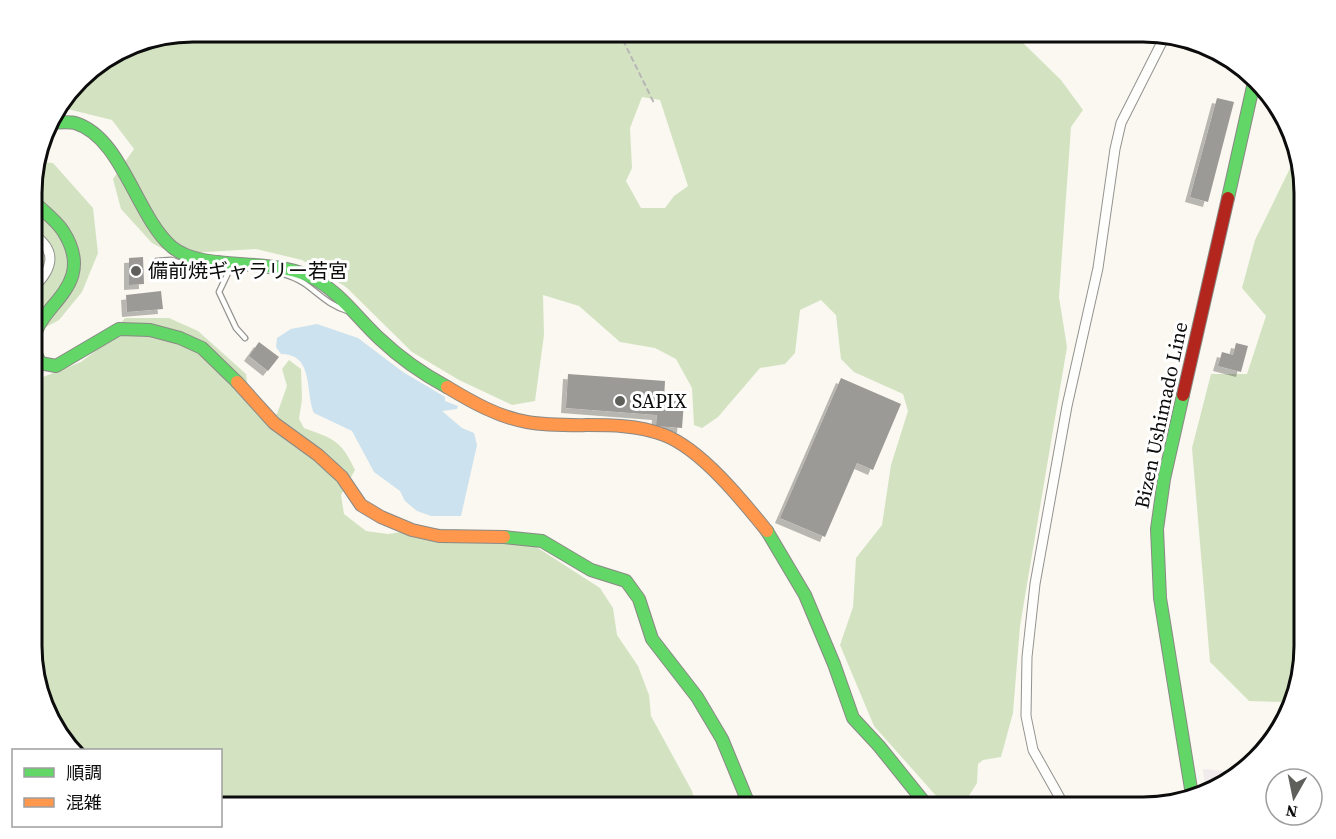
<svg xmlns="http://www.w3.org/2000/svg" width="1336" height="839" font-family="'Source Serif 4','Noto Sans JP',serif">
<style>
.industrial{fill:#f1ebed}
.forest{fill:#d3e3c2;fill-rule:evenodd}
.water{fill:#cce2ef}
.building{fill:#9c9a96;filter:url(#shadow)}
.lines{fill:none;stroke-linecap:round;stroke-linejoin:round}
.lane-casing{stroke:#93928f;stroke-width:7}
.street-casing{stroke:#93928f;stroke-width:11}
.fast-casing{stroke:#8a8985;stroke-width:14}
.slow-casing{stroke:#8a8985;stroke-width:14}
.jam-casing{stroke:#8a8985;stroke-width:14}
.path{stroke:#b7b7b5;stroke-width:2;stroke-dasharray:6 3;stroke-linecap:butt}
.lane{stroke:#fefefd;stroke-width:4.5}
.street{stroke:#fefefd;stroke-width:9}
.fast{stroke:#63d668;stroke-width:12}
.slow{stroke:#ff974d;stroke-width:12}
.jam{stroke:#b3261e;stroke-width:12}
.poi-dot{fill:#5f5f5c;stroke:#fff;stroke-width:2}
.labels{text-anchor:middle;stroke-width:6;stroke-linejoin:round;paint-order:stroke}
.poi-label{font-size:20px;fill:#0c0c0c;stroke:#fff;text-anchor:start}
.street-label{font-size:20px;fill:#0c0c0c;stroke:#fff}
.rim{fill:none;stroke:#0c0c0c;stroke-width:3}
</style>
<defs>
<filter id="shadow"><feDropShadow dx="-5" dy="5" stdDeviation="0" flood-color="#0004"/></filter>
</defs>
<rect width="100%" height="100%" fill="#faf8f0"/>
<polygon class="industrial" points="1203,770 1203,769 1239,772 1223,786 1206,791"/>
<g class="forest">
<path d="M193 32H1017L1019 39 1061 80 1083 110 1071 127 1059 297 1067 347 1020 626 1013 713 1001 757 983 760 978 764 977 783 965 802 967 807H946L874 726 840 645 853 607 856 558 882 525 891 465 908 411 903 394 854 372 841 359 836 315 821 300 800 310 795 353 785 364 760 368 718 417 702 428 694 425 692 388 676 359 655 348 620 342 579 306 543 295 544 335 535 401 512 405 459 380 412 352 346 287 302 260 256 249 173 254 152 243 121 209 113 179 134 149 112 120 59 107 86 72 132 44ZM642 97 660 100 688 186 674 196 665 208H641L626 181 632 168 630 128Z"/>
<polygon points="1296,156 1304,182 1304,656 1287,706 1281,702 1249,701 1210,662 1192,448 1211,374 1247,374 1266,316 1242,288 1255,240"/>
<polygon points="36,162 53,163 93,208 98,253 82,292 59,320 33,334 33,172"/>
<path d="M125 318H169L198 331 246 374 250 402 263 417 277 414 287 386 282 369 289 360 301 369 302 399 299 419 304 428C334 439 341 440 355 470L341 495 344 514 366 531 388 534 428 528 502 532 538 548 600 588 613 608 617 635 638 666 649 695 651 716 692 791 696 807H221L220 750H74L59 735 33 667V381L81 362 103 345Z"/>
</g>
<path class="water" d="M317 324 358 338 403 372 445 397V401L458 406 457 409 442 411 462 428 474 433 477 445 461 516H431L417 511 405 501 400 491 374 472 352 431 314 413C305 391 314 354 281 354L276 347 277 338 291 329Z"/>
<g class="building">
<polygon points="1217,98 1234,102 1208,202 1190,197"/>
<polygon points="143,257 144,284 129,285 129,258"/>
<polygon points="161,291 163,309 127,312 126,295"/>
<polygon points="259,342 279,357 268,371 249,356"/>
<polygon points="1236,343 1248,346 1241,372 1218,366 1222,352 1233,355"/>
<polygon points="568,374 665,381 664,400 684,402 682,428 656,426 657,415 566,408"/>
<polygon points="841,378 901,404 873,470 857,463 825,537 780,518"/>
</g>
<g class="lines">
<defs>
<g id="lane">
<polyline points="157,261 171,260 213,273 245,268"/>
<path d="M259 269C276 271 295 276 308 286 321 296 331 306 348 311"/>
<polyline points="228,273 219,292 236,328 245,338"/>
</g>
<g id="street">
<path d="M33 234C58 251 53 269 33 288"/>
<polyline points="1065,807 1033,750 1026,716 1027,657 1035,584 1067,406 1098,268 1115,149 1121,123 1164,38"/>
</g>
<g id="fast">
<path d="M48 123C56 123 68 121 75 123 122 137 136 216 172 247 202 272 268 257 309 276 339 290 357 318 380 339 400 358 423 374 447 387"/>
<polyline points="1228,198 1254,82"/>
<path d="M33 201C42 210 56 220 63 231 100 289 32 306 34 345 34 351 38 358 40 363L56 366 119 329 150 330 180 338 202 348 237 382"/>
<polyline points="1183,395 1164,479 1157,529 1160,598 1192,795"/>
<polyline points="767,531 805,595 834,664 853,718 879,746 928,807"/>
<polyline points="504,537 542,541 591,570 626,581 639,599 652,639 697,697 722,739 750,807"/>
</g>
<g id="slow">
<polyline points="237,382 274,423 318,455 342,477 361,505 381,517 412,530 439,536 504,537"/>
<path d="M447 387C472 402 498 417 527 422 572 430 619 418 664 435 701 449 742 500 767 531"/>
</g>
<polyline id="jam" points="1183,395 1228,198"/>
</defs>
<use href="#lane" class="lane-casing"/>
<use href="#street" class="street-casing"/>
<use href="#fast" class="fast-casing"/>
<use href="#slow" class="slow-casing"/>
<use href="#jam" class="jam-casing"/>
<polyline class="path" points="619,32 654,103"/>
<use href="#lane" class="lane"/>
<use href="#street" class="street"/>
<use href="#fast" class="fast"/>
<use href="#slow" class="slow"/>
<use href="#jam" class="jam"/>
</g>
<g class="poi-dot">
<circle cx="136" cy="271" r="6"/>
<circle cx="620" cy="401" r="6"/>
</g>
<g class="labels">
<g class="poi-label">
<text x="148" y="278">備前焼ギャラリー若宮</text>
<text x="632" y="408">SAPIX</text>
</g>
<g class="street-label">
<text transform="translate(1161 415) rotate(-78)" y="7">Bizen Ushimado Line</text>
</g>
</g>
<path d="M0 0H1336V839H0ZM193 42H1143A151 151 0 0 1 1294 193V646A151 151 0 0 1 1143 797H193A151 151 0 0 1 42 646V193A151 151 0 0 1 193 42Z" fill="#fff" fill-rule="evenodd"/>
<path class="rim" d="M193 42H1143A151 151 0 0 1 1294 193V646A151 151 0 0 1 1143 797H193A151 151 0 0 1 42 646V193A151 151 0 0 1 193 42Z"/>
<rect x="12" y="749" width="210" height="78" fill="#ffffff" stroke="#9e9e9e" stroke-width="1.5"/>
<rect x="24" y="768" width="30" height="9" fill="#63d668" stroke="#9e9e9e" stroke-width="1.5"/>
<text x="66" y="779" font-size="18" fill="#0c0c0c">順調</text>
<rect x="24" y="798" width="30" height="9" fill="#ff974d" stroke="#9e9e9e" stroke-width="1.5"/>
<text x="66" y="809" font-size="18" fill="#0c0c0c">混雑</text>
<g transform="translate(1294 797) rotate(189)"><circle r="28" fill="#ffffff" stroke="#9e9e9e" stroke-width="1.5"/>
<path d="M0-4.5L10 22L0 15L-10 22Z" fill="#5f5f5c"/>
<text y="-9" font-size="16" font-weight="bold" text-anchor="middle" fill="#0c0c0c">N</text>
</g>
</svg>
